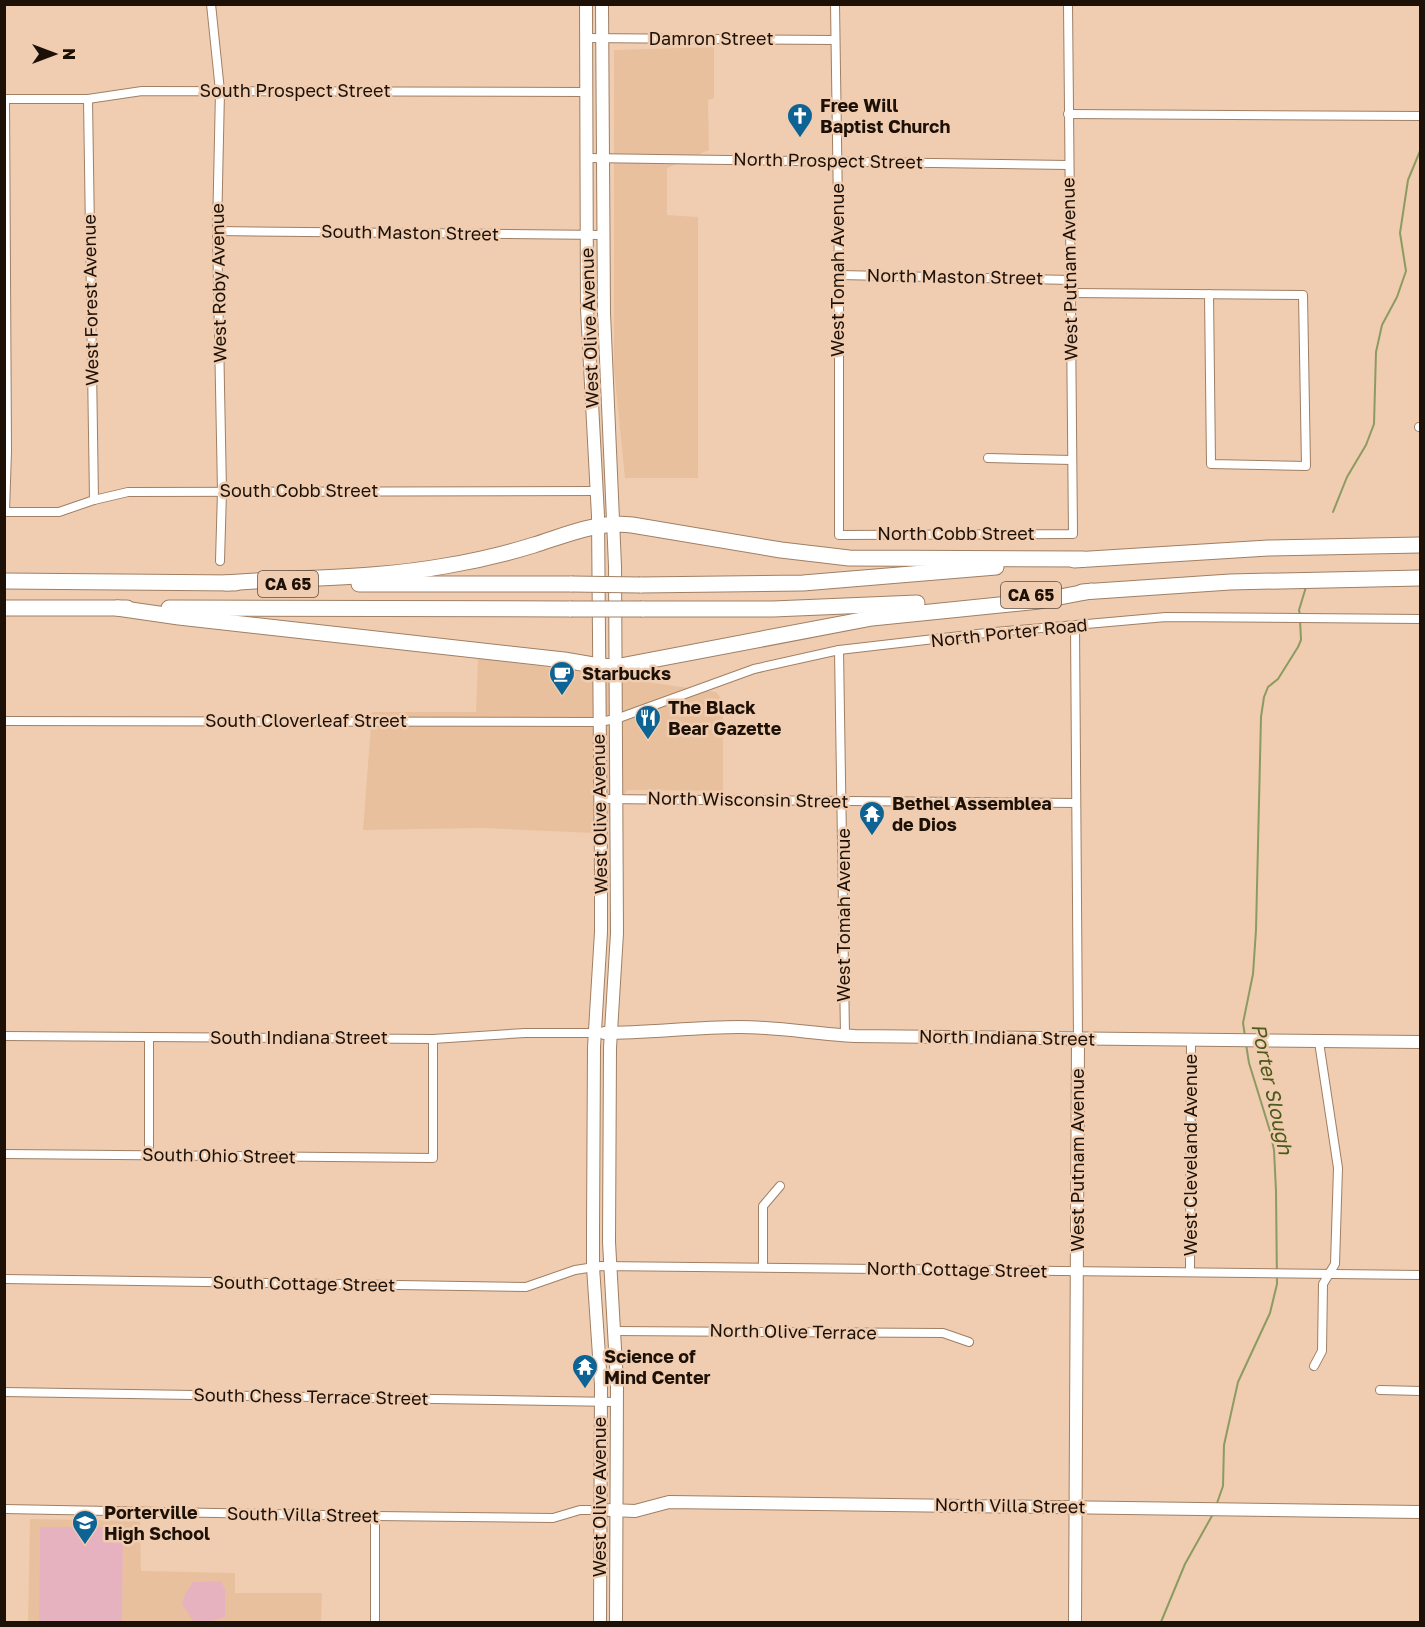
<svg xmlns="http://www.w3.org/2000/svg" width="1425" height="1627" font-family="'Golos Text',sans-serif">
<style>
.built{fill:#e9c09e}
.green{fill:#e7b2bf}
.lines{fill:none;stroke-linecap:round;stroke-linejoin:round}
.stream{stroke:#8b9b62;stroke-width:2}
.street-casing{stroke:#a07f64;stroke-width:10}
.secondary-casing{stroke:#a07f64;stroke-width:14}
.highway-casing{stroke:#a07f64;stroke-width:17}
.street{stroke:#fff;stroke-width:8}
.secondary{stroke:#fff;stroke-width:12}
.highway{stroke:#fff;stroke-width:15}
.highway-bridge-casing{stroke:#a07f64;stroke-width:17;stroke-linecap:butt}
.highway-bridge{stroke:#fff;stroke-width:15}
.labels{text-anchor:middle;stroke-width:5;stroke-linejoin:round;paint-order:stroke}
.shield{fill:#f0cdb0;stroke:#5c493a;stroke-width:1.5}
.shield-label{font-size:16px;font-weight:bold;fill:#1d1107}
.street-label{font-size:18px;fill:#1d1107;stroke:#f0cdb0}
.poi-label{font-size:18px;font-weight:bold;fill:#1d1107;stroke:#f0cdb0;text-anchor:start}
.water-label{font-size:20px;font-style:italic;fill:#4c5a1b;stroke:#f0cdb0}
</style>
<rect width="100%" height="100%" fill="#f0cdb0"/>
<g class="built">
<polygon points="714,47 714,98 708,100 709,150 667,168 667,215 698,217 698,478 625,478 614,369 614,50"/>
<polygon points="478,657 716,692 723,701 723,791 628,790 593,833 482,828 363,830 372,712 476,712"/>
<polygon points="30,1519 140,1521 141,1571 235,1573 235,1593 322,1593 321,1622 28,1622"/>
</g>
<g class="green">
<polygon points="40,1527 123,1527 122,1622 39,1622"/>
<polygon points="221,1581 225,1589 225,1617 209,1622 194,1622 182,1604 185,1594 193,1582"/>
</g>
<g class="lines">
<g class="stream">
<polyline points="1333,512 1347,477 1366,445 1374,424 1376,352 1382,325 1397,297 1406,271 1400,233 1408,180 1420,151"/>
<polyline points="1300,615 1299,610 1306,587"/>
<polyline points="1245,1036 1243,1023 1253,974 1256,930 1261,717 1264,697 1268,687 1278,679 1298,647 1301,640 1300,620"/>
<polyline points="1216,1506 1223,1486 1224,1445 1238,1382 1270,1313 1277,1284 1276,1191 1274,1150 1270,1131 1249,1063 1246,1044"/>
<polyline points="1161,1622 1185,1564 1213,1514"/>
</g>
<defs>
<g id="street">
<polyline points="211,4 220,91 217,231 222,491 220,561"/>
<polyline points="835,4 839,275 839,535 1073,534 1068,4"/>
<polyline points="586,38 835,40"/>
<polyline points="4,99 88,99 142,91 586,92"/>
<polyline points="5,99 7,451 5,512 59,512 94,500 128,492 597,491"/>
<polyline points="88,99 94,500"/>
<polyline points="1068,114 1420,116"/>
<polyline points="587,158 1068,165"/>
<polyline points="217,231 603,235"/>
<polyline points="839,275 1071,280"/>
<polyline points="1071,293 1303,295 1306,466 1211,464 1209,294"/>
<polyline points="1419,427 1420,427"/>
<polyline points="988,458 1072,460"/>
<polyline points="1075,626 1078,1039"/>
<polyline points="839,650 845,1035"/>
<polyline points="4,721 599,722 616,719 754,669 839,650 995,632 1166,617 1420,619"/>
<polyline points="600,799 1076,803"/>
<polyline points="4,1036 433,1039 525,1033 594,1033"/>
<polyline points="4,1154 433,1158 433,1039"/>
<polyline points="149,1155 149,1038"/>
<polyline points="763,1267 763,1206 780,1186"/>
<polyline points="1190,1271 1191,1040"/>
<polyline points="4,1279 526,1287 575,1270 601,1266 1420,1275"/>
<polyline points="614,1331 943,1333 969,1342"/>
<polyline points="1314,1366 1322,1351 1323,1284 1335,1264 1338,1168 1319,1042"/>
<polyline points="1380,1390 1420,1391"/>
<polyline points="4,1392 617,1402"/>
<polyline points="4,1509 375,1516 553,1518 580,1510 600,1510"/>
<polyline points="375,1622 375,1516"/>
</g>
<g id="secondary">
<polyline points="586,4 587,309 598,516 601,875 601,932 594,1047 593,1231 593,1267 601,1385 600,1622"/>
<polyline points="602,4 604,313 615,566 617,933 610,1048 609,1242 617,1384 616,1622"/>
<path d="M604 1033C649 1033 694 1027 739 1027 778 1027 816 1034 855 1036L1420 1042"/>
<polyline points="610,1510 635,1511 669,1502 1420,1512"/>
<polyline points="1075,1622 1078,1039"/>
</g>
<g id="highway">
<polyline points="1074,560 1268,548 1420,545"/>
<polyline points="4,581 236,583"/>
<path d="M226 583C299 577 373 579 445 566 475 561 505 554 534 545 566 535 597 521 632 525L781 550 849 558 1083 559"/>
<polyline points="359,584 572,584"/>
<polyline points="640,585 803,583 996,567"/>
<polyline points="1082,592 1230,582 1420,578"/>
<polyline points="4,608 127,608"/>
<polyline points="117,608 179,617 564,660 599,666 615,667 872,618 1039,601 1091,591"/>
<polyline points="169,608 571,609"/>
<polyline points="642,609 773,609 917,603"/>
</g>
</defs>
<use href="#street" class="street-casing"/>
<use href="#secondary" class="secondary-casing"/>
<use href="#highway" class="highway-casing"/>
<use href="#street" class="street"/>
<use href="#secondary" class="secondary"/>
<use href="#highway" class="highway"/>
<defs>
<g id="highway-bridge">
<polyline points="572,584 640,585"/>
<polyline points="571,609 642,609"/>
</g>
</defs>
<use href="#highway-bridge" class="highway-bridge-casing"/>
<use href="#highway-bridge" class="highway-bridge"/>
</g>
<defs>
<symbol id="church-pin" viewBox="-11 -11 22 30"><path d="M0 17L-7.5 6A9.5 9.5 0 1 1 7.5 6Z" fill="#0c6394" stroke="#f0cdb0"/><path d="M-1.2-6h2.4v3.5h3.3v2.4h-3.3V6h-2.4V-.1h-3.3v-2.4h3.3Z" fill="#fff"/></symbol>
<symbol id="cafe-pin" viewBox="-11 -11 22 30"><path d="M0 17L-7.5 6A9.5 9.5 0 1 1 7.5 6Z" fill="#0c6394" stroke="#f0cdb0"/><path d="M-5.5-4.5H6V0H3Q3 3.5 0 3.5H-2.5Q-5.5 3.5-5.5 0ZM3-3.2v2h1.7v-2ZM-6 4.5H4V6H-6Z" fill="#fff"/></symbol>
<symbol id="restaurant-pin" viewBox="-11 -11 22 30"><path d="M0 17L-7.5 6A9.5 9.5 0 1 1 7.5 6Z" fill="#0c6394" stroke="#f0cdb0"/><path d="M-5-6h1v4h1v-4h1v4h1v-4h1v5L-1.5 .5V6h-2V.5L-5-1ZM5-6V6H3V1.5H1.5Q1.5-4 5-6Z" fill="#fff"/></symbol>
<symbol id="temple-pin" viewBox="-11 -11 22 30"><path d="M0 17L-7.5 6A9.5 9.5 0 1 1 7.5 6Z" fill="#0c6394" stroke="#f0cdb0"/><path d="M0-6L5-2H3V0L6.5 2.5H4V6H1.5V3h-3V6H-4V2.5H-6.5L-3 0V-2H-5Z" fill="#fff"/></symbol>
<symbol id="school-pin" viewBox="-11 -11 22 30"><path d="M0 17L-7.5 6A9.5 9.5 0 1 1 7.5 6Z" fill="#0c6394" stroke="#f0cdb0"/><path d="M0-5L7-2L0 1L-7-2ZM-4 1L0 2.5L4 1V4Q0 6-4 4Z" fill="#fff"/></symbol>
</defs>
<g fill-rule="evenodd">
<use href="#church-pin" x="785" y="101" width="30" height="40"/>
<use href="#cafe-pin" x="547" y="659" width="30" height="40"/>
<use href="#restaurant-pin" x="633" y="703" width="30" height="40"/>
<use href="#temple-pin" x="857" y="799" width="30" height="40"/>
<use href="#temple-pin" x="570" y="1352" width="30" height="40"/>
<use href="#school-pin" x="70" y="1508" width="30" height="40"/>
</g>
<g class="labels">
<g class="shield">
<rect x="258" y="571" width="60" height="26" rx="4.5"/>
<rect x="1001" y="582" width="60" height="26" rx="4.5"/>
</g>
<g class="shield-label">
<text x="288" y="590">CA 65</text>
<text x="1031" y="601">CA 65</text>
</g>
<g class="street-label">
<text x="711" y="45">Damron Street</text>
<text x="295" y="97">South Prospect Street</text>
<text transform="translate(828 161) rotate(1)" y="6">North Prospect Street</text>
<text transform="translate(410 233) rotate(1)" y="6">South Maston Street</text>
<text transform="translate(1070 269) rotate(-91)" y="6">West Putnam Avenue</text>
<text transform="translate(838 270) rotate(-90)" y="6">West Tomah Avenue</text>
<text transform="translate(955 277) rotate(1)" y="6">North Maston Street</text>
<text transform="translate(219 283) rotate(-91)" y="6">West Roby Avenue</text>
<text transform="translate(91 300) rotate(-91)" y="6">West Forest Avenue</text>
<text transform="translate(590 328) rotate(-92)" y="6">West Olive Avenue</text>
<text x="299" y="497">South Cobb Street</text>
<text x="956" y="540">North Cobb Street</text>
<text transform="translate(1009 633) rotate(-6)" y="6">North Porter Road</text>
<text x="306" y="727">South Cloverleaf Street</text>
<text transform="translate(748 800) rotate(1)" y="6">North Wisconsin Street</text>
<text transform="translate(600 814) rotate(-91)" y="6">West Olive Avenue</text>
<text transform="translate(844 915) rotate(-90)" y="6">West Tomah Avenue</text>
<text x="299" y="1044">South Indiana Street</text>
<text transform="translate(1007 1038) rotate(1)" y="6">North Indiana Street</text>
<text transform="translate(1191 1155) rotate(-90)" y="6">West Cleveland Avenue</text>
<text transform="translate(219 1156) rotate(1)" y="6">South Ohio Street</text>
<text transform="translate(1078 1160) rotate(-90)" y="6">West Putnam Avenue</text>
<text transform="translate(957 1270) rotate(1)" y="6">North Cottage Street</text>
<text transform="translate(304 1284) rotate(1)" y="6">South Cottage Street</text>
<text transform="translate(793 1332) rotate(1)" y="6">North Olive Terrace</text>
<text transform="translate(311 1397) rotate(1)" y="6">South Chess Terrace Street</text>
<text transform="translate(600 1497) rotate(-90)" y="6">West Olive Avenue</text>
<text transform="translate(1010 1506) rotate(1)" y="6">North Villa Street</text>
<text transform="translate(303 1515) rotate(1)" y="6">South Villa Street</text>
</g>
<g class="poi-label">
<text x="820" y="112">Free Will<tspan x="820" dy="21">Baptist Church</tspan></text>
<text x="582" y="680">Starbucks</text>
<text x="668" y="714">The Black<tspan x="668" dy="21">Bear Gazette</tspan></text>
<text x="892" y="810">Bethel Assemblea<tspan x="892" dy="21">de Dios</tspan></text>
<text x="604" y="1363">Science of<tspan x="604" dy="21">Mind Center</tspan></text>
<text x="104" y="1519">Porterville<tspan x="104" dy="21">High School</tspan></text>
</g>
<g class="water-label">
<text transform="translate(1272 1089) rotate(78)" y="7">Porter Slough</text>
</g>
</g>
<rect width="1425" height="1627" fill="none" stroke="#1d1107" stroke-width="12"/>
<g transform="translate(54 54) rotate(90)" stroke="#f0cdb0" stroke-width="4.5" paint-order="stroke">
<path d="M0-4.5L10 22L0 15L-10 22Z" fill="#1d1107"/>
<text y="-9" font-size="16" font-weight="bold" text-anchor="middle" fill="#1d1107">N</text>
</g>
</svg>
